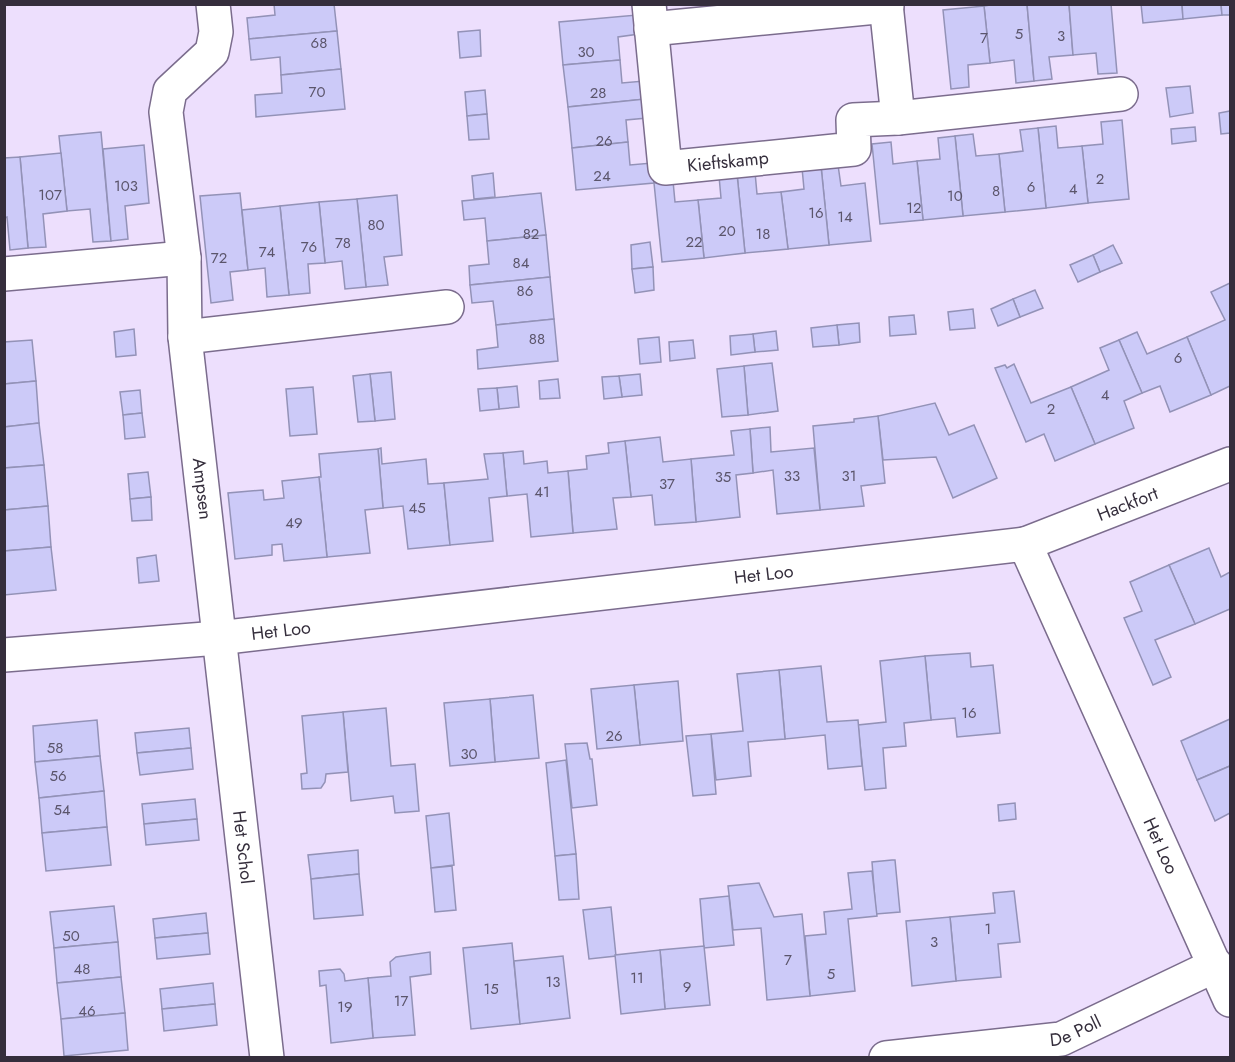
<svg xmlns="http://www.w3.org/2000/svg" width="1235" height="1062" font-family="Jost,sans-serif">
<style>
.building{fill:#cccaf8;stroke:#9392b7;stroke-width:1.5}
.lines{fill:none;stroke-linecap:round;stroke-linejoin:round}
.minor-casing{stroke:#7b6c8d;stroke-width:36}
.minor{stroke:#fff;stroke-width:33}
.labels{text-anchor:middle;stroke-width:5;stroke-linejoin:round;paint-order:stroke}
.number-label{font-size:15px;fill:#5b556b}
.street-label{font-size:18px;fill:#352e3c;stroke:#f6efff}
</style>
<rect width="100%" height="100%" fill="#eddffd"/>
<g class="building">
<polygon points="274,4 334,4 337,31 249,39 247,18 275,15"/>
<polygon points="997,4 1027,4 1034,81 1016,83 1014,60 990,63 984,6"/>
<polygon points="1027,4 1069,4 1073,55 1049,57 1052,79 1034,81"/>
<polygon points="1069,4 1111,4 1117,73 1098,74 1096,53 1073,55"/>
<polygon points="1141,4 1182,4 1183,19 1143,23"/>
<polygon points="1182,4 1221,4 1222,15 1183,19"/>
<polygon points="1221,4 1230,4 1230,15 1222,15"/>
<polygon points="984,6 990,63 968,65 969,87 951,89 943,10"/>
<polygon points="637,15 639,34 618,37 620,60 563,65 559,22"/>
<polygon points="480,30 481,56 460,58 458,32"/>
<polygon points="337,31 341,69 281,75 280,57 251,60 249,39"/>
<polygon points="620,60 622,83 644,81 645,99 568,107 563,65"/>
<polygon points="341,69 345,109 256,117 255,95 282,93 281,75"/>
<polygon points="1190,86 1193,113 1170,117 1166,88"/>
<polygon points="485,90 487,114 467,116 465,92"/>
<polygon points="645,99 647,118 626,120 628,142 572,148 568,107"/>
<polygon points="1230,111 1230,133 1221,134 1219,113"/>
<polygon points="487,114 489,139 469,140 467,116"/>
<polygon points="1122,120 1129,199 1088,203 1082,146 1103,144 1101,122"/>
<polygon points="1056,126 1058,148 1082,146 1088,203 1046,208 1038,128"/>
<polygon points="1195,127 1196,141 1172,144 1171,129"/>
<polygon points="1038,128 1046,208 1005,212 999,154 1023,151 1020,130"/>
<polygon points="101,132 111,241 93,242 90,209 67,211 59,136"/>
<polygon points="973,134 976,156 999,154 1005,212 963,216 955,136"/>
<polygon points="955,136 963,216 923,220 917,161 940,159 938,138"/>
<polygon points="628,142 630,165 652,163 654,183 576,190 572,148"/>
<polygon points="891,142 893,164 917,161 923,220 880,224 872,144"/>
<polygon points="144,145 149,203 125,206 128,239 111,241 103,149"/>
<polygon points="61,153 67,211 43,214 46,247 28,248 20,157"/>
<polygon points="20,157 28,248 10,250 7,217 4,218 4,158"/>
<polygon points="838,165 841,186 865,183 871,241 829,245 821,166"/>
<polygon points="821,166 829,245 788,249 781,192 804,189 802,168"/>
<polygon points="755,172 757,194 781,192 788,249 745,253 737,174"/>
<polygon points="493,173 495,197 474,199 472,176"/>
<polygon points="737,174 745,253 704,258 698,200 721,198 719,176"/>
<polygon points="673,181 675,202 698,200 704,258 662,262 654,183"/>
<polygon points="240,193 248,270 230,272 233,300 211,303 200,196"/>
<polygon points="541,193 546,235 487,241 485,218 464,220 462,201"/>
<polygon points="397,195 402,255 384,257 388,285 366,287 357,199"/>
<polygon points="357,199 366,287 345,289 342,261 325,263 319,202"/>
<polygon points="319,202 325,263 308,264 310,293 289,295 280,206"/>
<polygon points="280,206 289,295 267,297 265,268 248,270 242,210"/>
<polygon points="546,235 550,277 470,285 469,266 489,264 487,241"/>
<polygon points="650,242 653,267 632,269 631,245"/>
<polygon points="1113,245 1122,263 1100,272 1093,255"/>
<polygon points="1093,255 1100,272 1078,282 1070,265"/>
<polygon points="653,267 654,290 635,293 632,269"/>
<polygon points="550,277 554,319 496,325 493,301 472,303 470,285"/>
<polygon points="1230,283 1230,386 1211,395 1187,337 1225,320 1211,292"/>
<polygon points="1035,290 1043,308 1020,317 1013,299"/>
<polygon points="1013,299 1020,317 998,326 991,309"/>
<polygon points="973,309 975,328 950,330 948,312"/>
<polygon points="914,315 916,334 890,336 889,317"/>
<polygon points="554,319 558,361 478,369 477,350 498,347 496,325"/>
<polygon points="859,323 860,342 839,345 837,325"/>
<polygon points="837,325 839,345 813,347 811,328"/>
<polygon points="134,329 136,355 116,357 114,332"/>
<polygon points="776,331 778,350 755,352 753,334"/>
<polygon points="1137,332 1147,354 1187,337 1211,395 1170,412 1160,386 1142,393 1119,340"/>
<polygon points="753,334 755,352 731,355 730,336"/>
<polygon points="659,337 661,362 640,364 638,339"/>
<polygon points="32,340 36,381 4,384 4,342"/>
<polygon points="693,340 695,358 670,361 669,342"/>
<polygon points="1119,340 1142,393 1124,401 1134,428 1095,444 1071,387 1109,370 1100,348"/>
<polygon points="772,363 778,411 748,415 744,366"/>
<polygon points="1014,364 1031,403 1071,387 1095,444 1055,461 1044,434 1026,442 995,368 1005,365 1007,368"/>
<polygon points="744,366 748,415 722,417 717,369"/>
<polygon points="391,372 395,419 375,421 370,374"/>
<polygon points="370,374 375,421 358,422 353,376"/>
<polygon points="640,374 642,395 622,397 619,376"/>
<polygon points="619,376 622,397 604,399 602,377"/>
<polygon points="558,379 560,398 540,399 539,381"/>
<polygon points="36,381 39,423 4,427 4,384"/>
<polygon points="517,386 519,407 499,409 497,388"/>
<polygon points="313,387 317,434 290,436 286,389"/>
<polygon points="497,388 499,409 480,411 478,389"/>
<polygon points="140,390 142,413 123,415 120,392"/>
<polygon points="935,403 949,435 974,425 997,478 953,498 936,457 883,460 878,416"/>
<polygon points="142,413 145,437 125,439 123,415"/>
<polygon points="878,416 885,483 861,486 864,506 820,510 813,426 854,422 854,419"/>
<polygon points="39,423 44,465 4,468 4,427"/>
<polygon points="770,427 771,452 814,448 820,510 777,514 773,470 753,473 750,429"/>
<polygon points="750,429 753,473 736,475 740,517 696,522 691,459 734,455 731,431"/>
<polygon points="660,437 663,462 691,459 696,522 655,525 652,495 631,497 625,441"/>
<polygon points="625,441 631,497 613,498 617,529 573,533 568,471 587,469 586,456 609,453 608,443"/>
<polygon points="381,448 382,464 426,459 428,484 444,483 450,545 408,549 403,506 383,508 378,449"/>
<polygon points="378,449 383,508 365,510 370,553 327,557 319,477 321,477 319,454"/>
<polygon points="523,451 524,464 547,461 548,473 568,471 573,533 531,537 527,494 507,496 503,453"/>
<polygon points="503,453 507,496 489,498 493,541 450,545 444,483 488,479 484,454"/>
<polygon points="44,465 48,506 4,510 4,468"/>
<polygon points="148,472 151,497 130,499 128,474"/>
<polygon points="319,477 327,557 284,561 282,544 272,545 272,555 235,559 228,493 263,490 264,500 284,498 282,481"/>
<polygon points="151,497 152,520 132,521 130,499"/>
<polygon points="48,506 51,547 4,551 4,510"/>
<polygon points="51,547 56,590 4,595 4,551"/>
<polygon points="1209,548 1221,577 1230,572 1230,609 1195,624 1169,565"/>
<polygon points="156,555 159,581 139,583 137,558"/>
<polygon points="1169,565 1195,624 1155,640 1171,677 1153,685 1124,618 1142,611 1130,582"/>
<polygon points="970,653 971,667 993,665 1000,733 957,737 955,718 931,720 925,656"/>
<polygon points="925,656 931,720 904,723 906,746 883,748 886,788 865,790 858,725 886,722 880,661"/>
<polygon points="821,666 827,722 858,720 862,766 828,769 825,735 785,739 779,670"/>
<polygon points="779,670 785,739 748,742 751,776 716,780 711,734 743,731 737,674"/>
<polygon points="678,681 683,741 640,745 634,685"/>
<polygon points="634,685 640,745 597,749 591,689"/>
<polygon points="533,695 539,758 495,762 490,699"/>
<polygon points="490,699 495,762 450,766 444,703"/>
<polygon points="386,708 391,766 415,764 419,811 395,813 393,796 351,801 343,712"/>
<polygon points="343,712 348,772 326,774 325,782 321,788 302,789 301,774 307,773 302,716"/>
<polygon points="1230,719 1230,766 1197,780 1181,741"/>
<polygon points="97,720 100,756 35,762 33,726"/>
<polygon points="189,728 191,748 137,753 135,733"/>
<polygon points="711,734 716,794 693,796 686,736"/>
<polygon points="587,743 590,759 592,759 597,805 572,808 565,744"/>
<polygon points="191,748 193,769 140,775 137,753"/>
<polygon points="100,756 104,791 39,798 35,762"/>
<polygon points="566,760 576,854 555,856 546,763"/>
<polygon points="1230,766 1230,813 1215,821 1197,780"/>
<polygon points="104,791 107,827 42,833 39,798"/>
<polygon points="195,799 197,819 144,824 142,804"/>
<polygon points="1015,803 1016,819 999,821 998,805"/>
<polygon points="449,813 454,865 431,868 426,816"/>
<polygon points="197,819 199,840 146,845 144,824"/>
<polygon points="107,827 111,865 46,871 42,833"/>
<polygon points="358,850 359,874 311,879 308,855"/>
<polygon points="576,854 579,899 559,900 555,856"/>
<polygon points="892,860 895,860 900,912 876,914 872,862"/>
<polygon points="452,866 456,910 435,912 431,868"/>
<polygon points="872,871 877,916 848,919 855,991 810,996 805,936 826,934 824,912 852,909 848,873"/>
<polygon points="359,874 363,915 314,919 311,879"/>
<polygon points="759,883 774,917 802,914 810,996 767,1000 761,928 733,930 728,886"/>
<polygon points="1014,891 1020,942 998,944 1001,977 956,981 950,917 995,913 993,893"/>
<polygon points="729,896 734,945 704,948 700,899"/>
<polygon points="114,906 118,942 54,948 50,912"/>
<polygon points="611,907 616,956 589,959 583,910"/>
<polygon points="206,913 208,933 155,938 153,919"/>
<polygon points="950,917 956,981 912,986 906,921"/>
<polygon points="208,933 210,954 157,959 155,938"/>
<polygon points="118,942 121,977 57,983 54,948"/>
<polygon points="512,943 520,1024 471,1029 463,948"/>
<polygon points="704,946 710,1005 665,1009 660,950"/>
<polygon points="660,950 665,1009 621,1014 615,955"/>
<polygon points="430,952 431,974 410,977 415,1035 373,1038 368,978 391,976 390,962 396,957"/>
<polygon points="563,956 570,1018 520,1024 514,961"/>
<polygon points="340,969 344,974 345,981 368,978 373,1038 331,1043 326,985 320,986 319,971"/>
<polygon points="121,977 125,1013 61,1019 57,983"/>
<polygon points="213,983 215,1004 162,1009 160,989"/>
<polygon points="215,1004 217,1025 164,1031 162,1009"/>
<polygon points="125,1013 128,1050 64,1056 61,1019"/>
</g>
<g class="lines">
<defs>
<g id="minor">
<path id="s1" d="M213 4 216 32 212 52 170 91 166 112 184 258 185 337 267 1058"/>
<path id="s2" d="M649 4 665 168 854 149 853 120 898 118"/>
<polyline points="886,4 898,118 1121,94"/>
<polyline points="651,29 887,6"/>
<polyline points="4,274 184,258"/>
<polyline points="185,337 447,307"/>
<path id="s3" d="M1025 544 1230 464"/>
<path id="s4" d="M4 655 218 638 1025 544 1230 1000"/>
<path id="s5" d="M886 1058 1061 1039 1216 965"/>
</g>
</defs>
<use href="#minor" class="minor-casing"/>
<use href="#minor" class="minor"/>
</g>
<g class="labels">
<g class="number-label">
<text x="1019" y="39">5</text>
<text x="1061" y="41">3</text>
<text x="984" y="43">7</text>
<text x="319" y="48">68</text>
<text x="586" y="57">30</text>
<text x="317" y="97">70</text>
<text x="598" y="98">28</text>
<text x="604" y="146">26</text>
<text x="602" y="181">24</text>
<text x="1100" y="184">2</text>
<text x="126" y="191">103</text>
<text x="1031" y="192">6</text>
<text x="1073" y="194">4</text>
<text x="996" y="196">8</text>
<text x="50" y="200">107</text>
<text x="955" y="201">10</text>
<text x="914" y="213">12</text>
<text x="816" y="218">16</text>
<text x="845" y="222">14</text>
<text x="376" y="230">80</text>
<text x="727" y="236">20</text>
<text x="531" y="239">82</text>
<text x="763" y="239">18</text>
<text x="694" y="247">22</text>
<text x="343" y="248">78</text>
<text x="309" y="252">76</text>
<text x="267" y="257">74</text>
<text x="219" y="263">72</text>
<text x="521" y="268">84</text>
<text x="525" y="296">86</text>
<text x="537" y="344">88</text>
<text x="1178" y="363">6</text>
<text x="1105" y="400">4</text>
<text x="1051" y="414">2</text>
<text x="792" y="481">33</text>
<text x="849" y="481">31</text>
<text x="723" y="482">35</text>
<text x="667" y="489">37</text>
<text x="542" y="497">41</text>
<text x="417" y="513">45</text>
<text x="294" y="528">49</text>
<text x="969" y="718">16</text>
<text x="614" y="741">26</text>
<text x="55" y="753">58</text>
<text x="469" y="759">30</text>
<text x="58" y="781">56</text>
<text x="62" y="815">54</text>
<text x="988" y="934">1</text>
<text x="71" y="941">50</text>
<text x="934" y="947">3</text>
<text x="788" y="965">7</text>
<text x="82" y="974">48</text>
<text x="831" y="979">5</text>
<text x="637" y="983">11</text>
<text x="553" y="987">13</text>
<text x="687" y="992">9</text>
<text x="491" y="994">15</text>
<text x="401" y="1006">17</text>
<text x="345" y="1012">19</text>
<text x="87" y="1016">46</text>
</g>
<g class="street-label">
<text dy="6" stroke="none"><textPath href="#s2" startOffset="228">Kieftskamp</textPath></text>
<text dy="6" stroke="none"><textPath href="#s1" startOffset="506">Ampsen</textPath></text>
<text dy="6" stroke="none"><textPath href="#s3" startOffset="110">Hackfort</textPath></text>
<text dy="6" stroke="none"><textPath href="#s4" startOffset="764">Het Loo</textPath></text>
<text dy="6" stroke="none"><textPath href="#s4" startOffset="278">Het Loo</textPath></text>
<text dy="6" stroke="none"><textPath href="#s4" startOffset="1358">Het Loo</textPath></text>
<text dy="6" stroke="none"><textPath href="#s1" startOffset="867">Het Schol</textPath></text>
<text dy="6" stroke="none"><textPath href="#s5" startOffset="192">De Poll</textPath></text>
</g>
</g>
<rect width="1235" height="1062" fill="none" stroke="#352e3c" stroke-width="12"/>
</svg>
